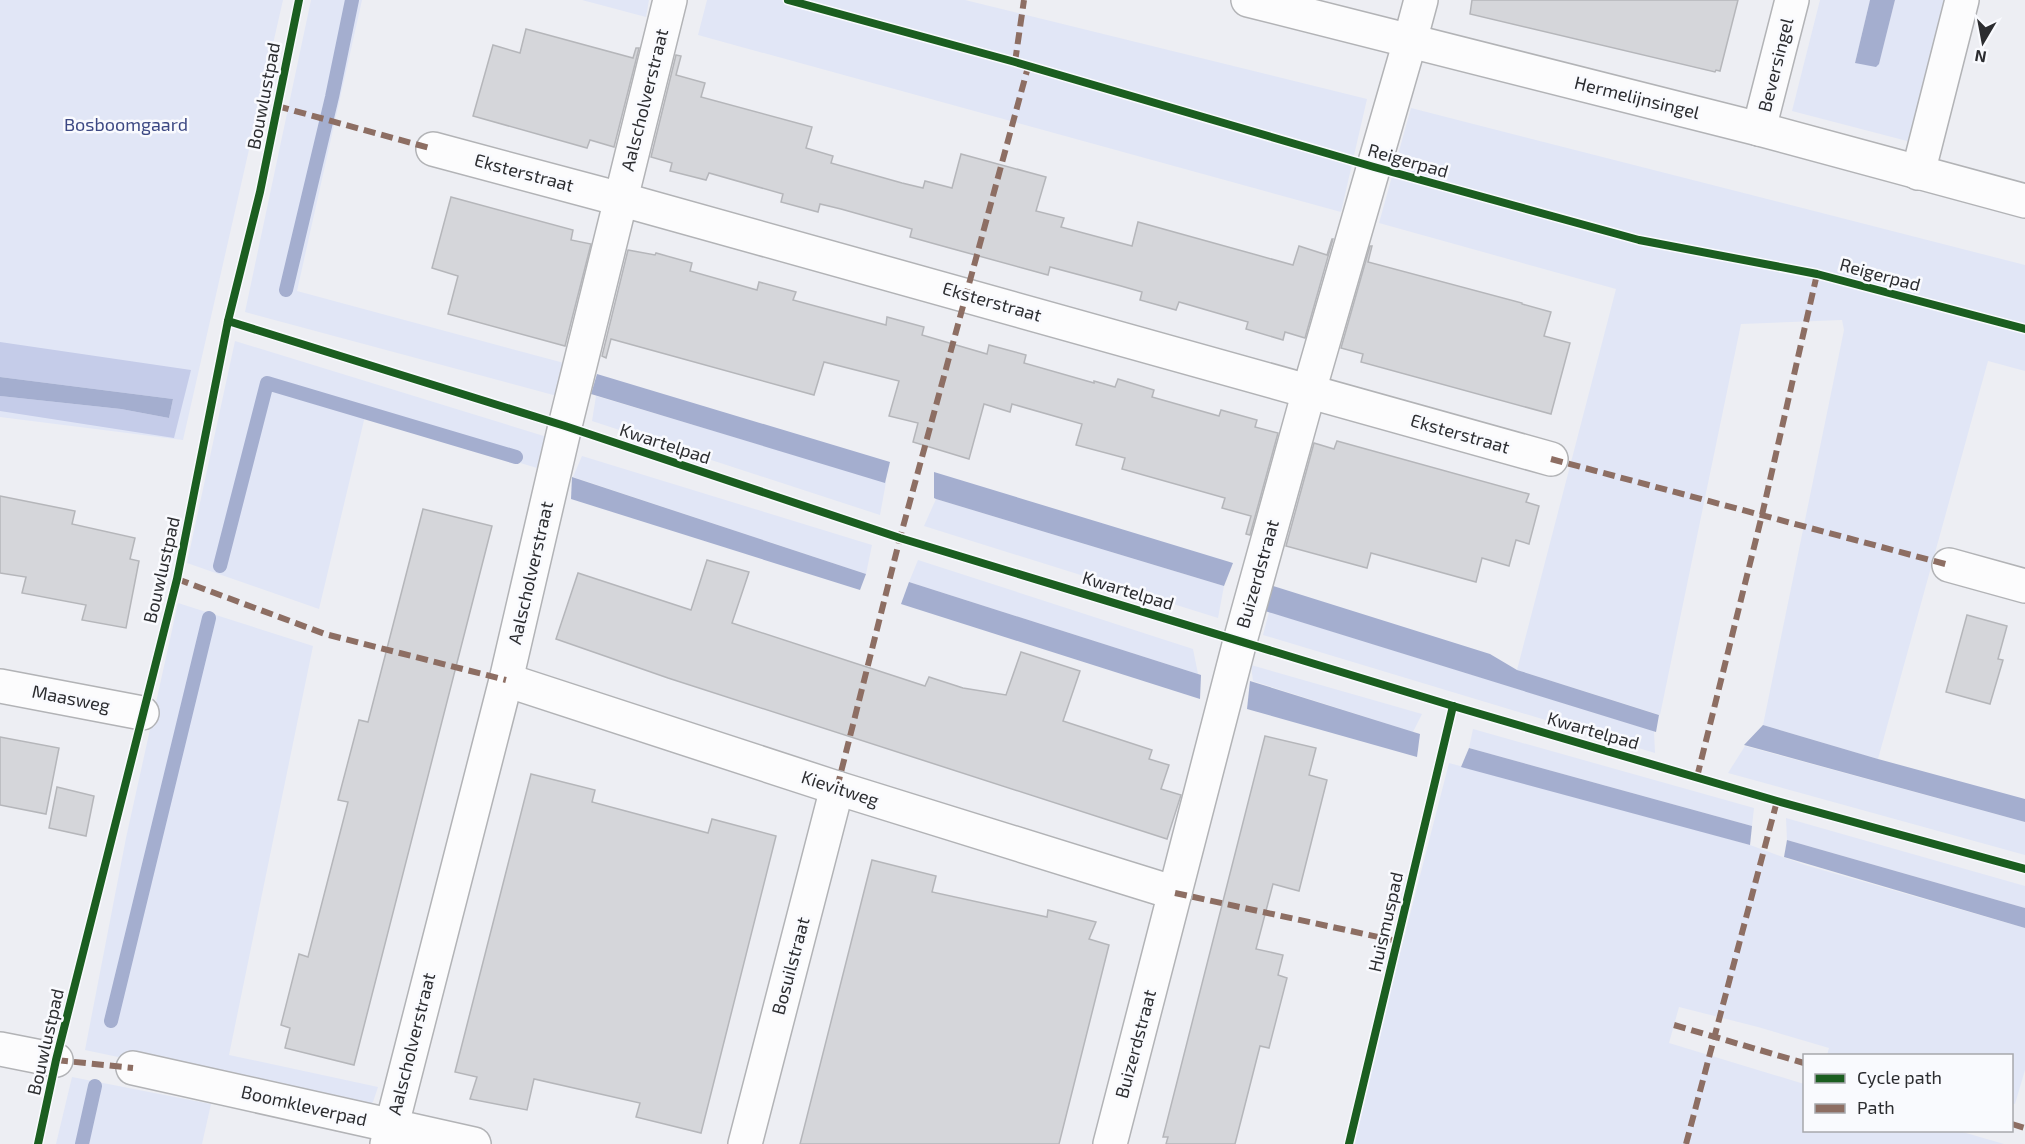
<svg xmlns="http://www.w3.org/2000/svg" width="2025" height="1144" font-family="'Exo 2',sans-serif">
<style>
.green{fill:#e1e6f6}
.forest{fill:#c5cce9}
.water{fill:#a4aecf}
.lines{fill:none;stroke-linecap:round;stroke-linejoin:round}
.stream{stroke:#a4aecf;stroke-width:14}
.building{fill:#d5d6da;stroke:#b5b6ba;stroke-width:1.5}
.street-casing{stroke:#b2b3b6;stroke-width:36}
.street{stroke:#fcfcfd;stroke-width:33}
.quiet{stroke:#8d6e63;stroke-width:6;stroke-dasharray:12 6;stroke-linecap:butt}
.cycleway-casing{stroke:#f9fafe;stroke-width:11}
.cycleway{stroke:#1b5e20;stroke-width:8}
.labels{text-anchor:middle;stroke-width:5;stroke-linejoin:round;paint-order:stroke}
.street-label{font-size:18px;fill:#2c2d30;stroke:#f9fafe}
.park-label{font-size:18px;fill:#3c4883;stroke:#f9fafe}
</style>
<rect width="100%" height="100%" fill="#edeef3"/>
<g class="green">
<polygon points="0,0 283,0 183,440 0,417"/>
<polygon points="311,0 362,0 297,291 564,363 557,396 245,312"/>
<polygon points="582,0 649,0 646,17"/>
<polygon points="707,0 965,0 1367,99 1341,212 698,35"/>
<polygon points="1820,0 1870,0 1855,63 1879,63 1895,0 1947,0 1911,142 1792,111"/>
<polygon points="1411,108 2025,265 2025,371 1988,361 1878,759 1763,725 1844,330 1842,320 1741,324 1660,715 1517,670 1616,289 1379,223"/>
<polygon points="235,341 547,437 537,468 365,416 319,609 187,563"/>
<polygon points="596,396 886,482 880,515 592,421"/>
<polygon points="582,456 872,545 866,574 573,477"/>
<polygon points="936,499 1224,586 1218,618 924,526"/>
<polygon points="918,560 1193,649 1198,674 909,582"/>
<polygon points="178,603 313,646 229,1055 378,1087 373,1102 365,1109 85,1050 126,838"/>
<polygon points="1269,612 1654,731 1655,753 1263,635"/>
<polygon points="1251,665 1422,714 1413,732 1253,681"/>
<polygon points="1473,729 1754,808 1752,826 1469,748"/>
<polygon points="1745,746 2025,822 2025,855 1728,773"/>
<polygon points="1449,763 1704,832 1750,845 1805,865 2025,928 2025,1070 2015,1104 2012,1103 2012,1056 1827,1055 1829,1048 1758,1027 1679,1007 1669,1043 1804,1084 1804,1130 1959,1131 2004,1144 1351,1144"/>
<polygon points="1786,818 2025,886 2025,908 1787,840"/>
<polygon points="72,1077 211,1104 202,1144 56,1144"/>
</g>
<polygon class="forest" points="0,342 191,370 174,438 0,411 0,396 121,409 169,418 173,399 0,377"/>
<g class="water">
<polygon points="1870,0 1895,0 1879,64 1876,67 1855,63"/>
<polygon points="597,374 890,462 885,483 591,394"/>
<polygon points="0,377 173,399 169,418 121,409 0,396"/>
<polygon points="934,472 1233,563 1224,586 936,499 934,498"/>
<polygon points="572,477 866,574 860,590 571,499"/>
<polygon points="909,582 1198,674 1201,675 1200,699 901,604"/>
<polygon points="1270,585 1490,654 1517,670 1659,715 1656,732 1265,611"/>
<polygon points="1250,681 1420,734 1417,757 1247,709"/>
<polygon points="1763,725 1878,759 2025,799 2025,822 1744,745"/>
<polygon points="1469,748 1752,826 1750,845 1461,767"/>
<polygon points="1787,840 2025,908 2025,928 1784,857"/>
</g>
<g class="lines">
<g class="stream">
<polyline points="286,290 332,97 352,0"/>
<polyline points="220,566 267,383 516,457"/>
<polyline points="111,1021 209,618"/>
<polyline points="82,1144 95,1086"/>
</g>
</g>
<g class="building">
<polygon points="1472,0 1738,0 1720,71 1716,70 1715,72 1470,14"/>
<polygon points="526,29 633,58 636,48 639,48 614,147 590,140 587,148 473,116 493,45 520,53"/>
<polygon points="676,55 681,56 676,75 705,83 701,97 812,127 806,148 833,156 831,163 902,183 923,188 925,181 952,188 961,154 1046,177 1036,211 1064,218 1061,227 1132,246 1138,222 1293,265 1299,246 1327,255 1332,239 1333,239 1305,338 1285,332 1283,340 1246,329 1248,322 1179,302 1176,310 1140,300 1142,292 1121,286 1050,267 1048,275 946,247 910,237 912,229 841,209 820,204 818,212 781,202 783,194 709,173 706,180 670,171 672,163 651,157"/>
<polygon points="451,197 573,230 571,240 591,244 565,346 448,314 458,276 432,268"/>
<polygon points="1370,246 1372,246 1368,262 1522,303 1522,304 1551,312 1544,336 1570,343 1551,414 1361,362 1363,354 1341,348"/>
<polygon points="628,250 655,255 656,253 692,263 690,271 757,290 759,282 796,292 793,300 886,325 887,317 924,327 922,335 987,354 989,345 1026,355 1024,363 1094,383 1094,381 1115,387 1118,379 1154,390 1152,397 1219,416 1221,410 1257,420 1255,427 1278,433 1250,535 1246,534 1251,516 1222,508 1225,498 1122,469 1125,458 1076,445 1082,424 1012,404 1010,412 984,404 969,459 913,442 918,423 889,416 899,381 824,362 814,395 611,339 606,358 602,356"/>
<polygon points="1337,441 1529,494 1526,502 1539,506 1529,544 1516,540 1509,566 1482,558 1476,582 1371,553 1367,568 1286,546 1314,443 1334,449"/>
<polygon points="0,496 75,511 72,524 135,538 130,559 139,561 126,628 82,620 86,605 22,593 26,577 0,573"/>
<polygon points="423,509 492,526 354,1065 285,1048 290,1028 281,1025 299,954 308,957 348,802 338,800 359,720 368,722"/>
<polygon points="707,560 749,572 732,623 925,686 929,677 963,688 1006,695 1021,652 1080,671 1063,721 1152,750 1149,759 1169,765 1161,789 1181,795 1167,839 668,678 556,639 578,573 691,610"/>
<polygon points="1967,615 2007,626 1998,659 2003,660 1990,704 1946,692"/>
<polygon points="1265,736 1316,748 1309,775 1327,780 1299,891 1273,884 1256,949 1283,955 1278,975 1287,978 1269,1048 1260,1046 1235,1144 1166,1144 1168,1137 1163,1137"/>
<polygon points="0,737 59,748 46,814 0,805"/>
<polygon points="531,774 595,790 592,802 708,833 712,819 776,836 701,1133 636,1117 640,1103 534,1079 527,1110 470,1099 477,1077 455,1072"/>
<polygon points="57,787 94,796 86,836 49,828"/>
<polygon points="872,860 936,876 932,892 1047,917 1048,910 1096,922 1089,939 1109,945 1059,1144 800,1144"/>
</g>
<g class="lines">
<defs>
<g id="street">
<polyline points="1248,0 1759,129 2025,201"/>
<polyline points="1759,129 1792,0"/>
<polyline points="433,149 620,199 1551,459"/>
<polyline points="1918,173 1962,0"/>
<polyline points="1949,565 2025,586"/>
<polyline points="506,680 837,788 1175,893"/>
<polyline points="0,686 142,713"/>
<polyline points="0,1049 56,1060"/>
<polyline points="133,1068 474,1144"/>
<polyline points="387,1144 506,680 565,426 670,0"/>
<polyline points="745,1144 837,788"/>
<polyline points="1110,1144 1240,641 1309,391 1410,41 1421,0"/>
</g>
</defs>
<use href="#street" class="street-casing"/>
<use href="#street" class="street"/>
<g class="quiet">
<polyline points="1015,62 1024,0"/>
<polyline points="277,106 433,149"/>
<polyline points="1551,459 1949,565"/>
<polyline points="177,579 325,634 506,680"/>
<polyline points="1697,777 1762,515 1817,274"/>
<polyline points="837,788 900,538 1028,67"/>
<polyline points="1175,893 1397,941"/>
<polyline points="1674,1025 1804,1063"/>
<polyline points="56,1060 133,1068"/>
<polyline points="2012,1124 2025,1128"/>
<polyline points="1686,1144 1777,801"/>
</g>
<defs>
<g id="cycleway">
<polyline points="788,0 1015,62 1374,167 1639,240 1817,274 2025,329"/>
<polyline points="228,321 565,426 900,538 1453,706 1777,801 2025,869"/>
<polyline points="38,1144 56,1060 177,579 228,321 260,192 299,0"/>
<polyline points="1349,1144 1453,706"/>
</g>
</defs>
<use href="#cycleway" class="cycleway-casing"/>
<use href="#cycleway" class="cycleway"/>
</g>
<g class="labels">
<g class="street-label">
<text transform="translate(1776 65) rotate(-76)" y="6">Beversingel</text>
<text transform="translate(264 96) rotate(-79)" y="6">Bouwlustpad</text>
<text transform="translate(1637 98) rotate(14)" y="6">Hermelijnsingel</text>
<text transform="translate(645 100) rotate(-76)" y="6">Aalscholverstraat</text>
<text transform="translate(1408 161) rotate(16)" y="6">Reigerpad</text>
<text transform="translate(524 173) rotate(15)" y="6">Eksterstraat</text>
<text transform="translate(1880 275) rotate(15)" y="6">Reigerpad</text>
<text transform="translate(992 302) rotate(16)" y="6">Eksterstraat</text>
<text transform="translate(1460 434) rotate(16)" y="6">Eksterstraat</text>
<text transform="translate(665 444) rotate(18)" y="6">Kwartelpad</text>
<text transform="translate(162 570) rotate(-77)" y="6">Bouwlustpad</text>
<text transform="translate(531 573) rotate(-77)" y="6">Aalscholverstraat</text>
<text transform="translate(1258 574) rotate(-74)" y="6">Buizerdstraat</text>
<text transform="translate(1128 591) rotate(17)" y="6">Kwartelpad</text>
<text transform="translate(71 699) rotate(11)" y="6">Maasweg</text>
<text transform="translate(1593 731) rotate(16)" y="6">Kwartelpad</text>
<text transform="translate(840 789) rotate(18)" y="6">Kievitweg</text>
<text transform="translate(1386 922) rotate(-77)" y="6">Huismuspad</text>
<text transform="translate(791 966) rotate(-75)" y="6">Bosuilstraat</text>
<text transform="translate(46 1042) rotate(-77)" y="6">Bouwlustpad</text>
<text transform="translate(412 1044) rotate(-76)" y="6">Aalscholverstraat</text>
<text transform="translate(1136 1044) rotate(-75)" y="6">Buizerdstraat</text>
<text transform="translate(304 1106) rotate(13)" y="6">Boomkleverpad</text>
</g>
<g class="park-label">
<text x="126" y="131">Bosboomgaard</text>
</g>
</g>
<rect x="1803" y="1054" width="210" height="78" fill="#f9fafe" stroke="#a7a8ac" stroke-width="1.5"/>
<rect x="1815" y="1074" width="30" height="9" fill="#1b5e20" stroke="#a7a8ac" stroke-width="1.5"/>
<text x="1857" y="1084" font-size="18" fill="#2c2d30">Cycle path</text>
<rect x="1815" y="1104" width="30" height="9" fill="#8d6e63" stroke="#a7a8ac" stroke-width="1.5"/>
<text x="1857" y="1114" font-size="18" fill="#2c2d30">Path</text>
<g transform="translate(1983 42) rotate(190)" stroke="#f9fafe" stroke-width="4.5" paint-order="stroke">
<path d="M0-4.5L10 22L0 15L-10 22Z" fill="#2c2d30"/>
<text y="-9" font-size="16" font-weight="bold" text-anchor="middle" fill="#2c2d30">N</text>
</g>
</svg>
